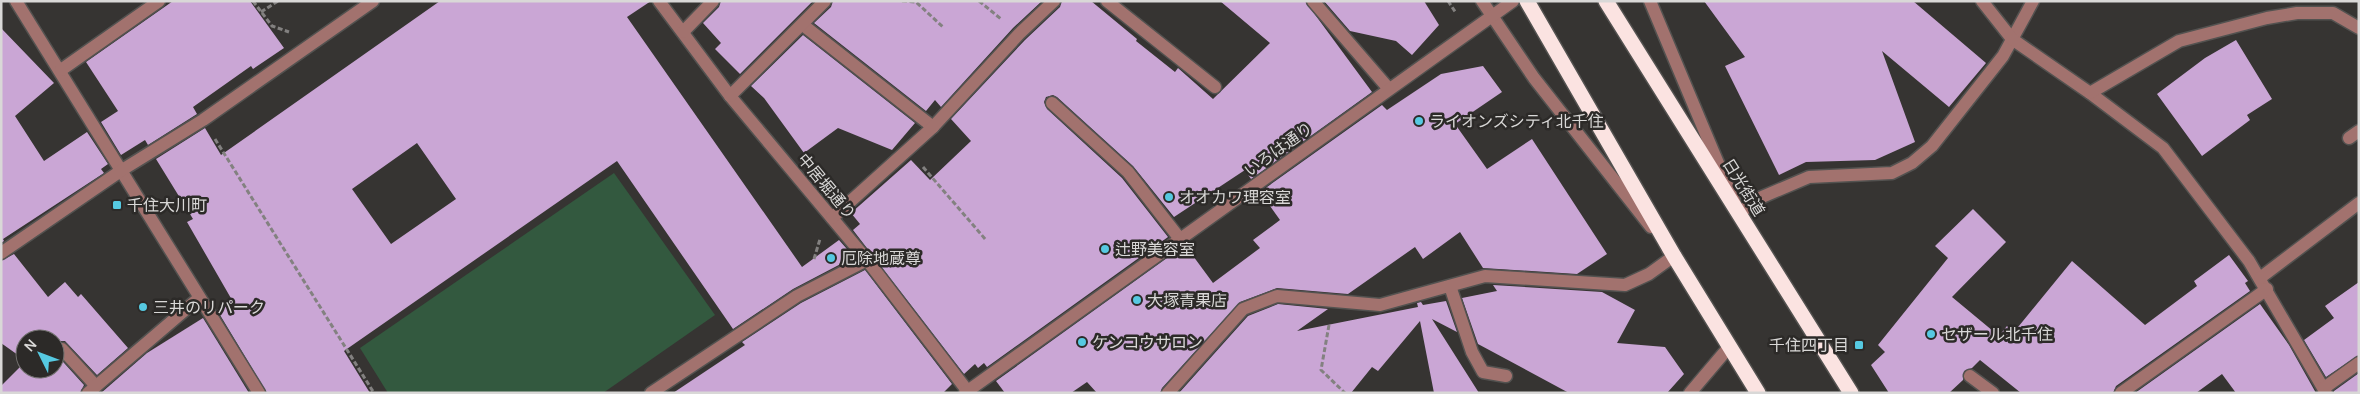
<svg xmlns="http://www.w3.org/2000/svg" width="2360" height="394" font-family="Manrope,'Noto Sans JP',sans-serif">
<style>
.green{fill:#33593f}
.building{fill:#caa6d5;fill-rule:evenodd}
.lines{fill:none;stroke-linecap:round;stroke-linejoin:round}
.minor-casing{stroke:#535250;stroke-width:15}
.highway-casing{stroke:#535250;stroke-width:18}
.path{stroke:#838180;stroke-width:3;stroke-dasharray:5 2.5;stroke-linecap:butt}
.minor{stroke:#a2726e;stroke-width:12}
.highway{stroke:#fbe3e1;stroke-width:15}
.poi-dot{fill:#56c9e1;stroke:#2c2a28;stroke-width:2}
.labels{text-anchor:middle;stroke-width:5;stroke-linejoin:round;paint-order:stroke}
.poi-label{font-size:16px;fill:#d9d8d7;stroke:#2c2a28;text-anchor:start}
.street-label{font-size:16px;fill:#d9d8d7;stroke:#2c2a28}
</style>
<rect width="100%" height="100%" fill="#363432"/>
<polygon class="green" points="614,173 715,315 603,393 388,393 360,348"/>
<g class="building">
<polygon points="173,1 250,1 284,48 253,69 251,66 193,107 197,114 148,145 145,140 121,155 101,122 118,111 86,62"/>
<path d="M440 1H651L627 17 802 267 839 240 854 257 793 289 733 329 617 161 344 351 370 393H267L217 310 232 300 187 222 193 219 156 159 205 128 221 155ZM417 143 456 199 391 244 352 189Z"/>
<polygon points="721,1 813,1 740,74 715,49 721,43 703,23 719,7"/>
<polygon points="833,1 1042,1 1013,28 941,107 935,100 926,111 814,23 831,7"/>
<polygon points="1062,1 1091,1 1137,39 1136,41 1175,72 1178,68 1213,99 1270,43 1220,1 1305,1 1372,92 1251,179 1245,170 1174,217 1133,166 1057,97 1053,95 1046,97 1044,102 1047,109 1122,178 1168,237 987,367 984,363 978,368 975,364 964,374 853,230 860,224 851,213 911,160 930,180 971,141 951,119 1025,40 1060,7"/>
<polygon points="1324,1 1424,1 1439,25 1412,55 1396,41 1350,31"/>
<polygon points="1704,1 1913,1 1986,63 1949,107 1882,51 1915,142 1875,160 1806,162 1779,175 1725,66 1745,57"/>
<polygon points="1,28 54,83 15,116 44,161 87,132 108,164 101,169 104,173 3,239 4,241 1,243"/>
<polygon points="803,35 915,123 892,150 838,128 804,153 764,98 751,86"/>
<polygon points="2236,40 2272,99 2247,115 2250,120 2202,156 2157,94 2205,58"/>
<polygon points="1483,66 1502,92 1455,124 1487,169 1532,139 1607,254 1577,274 1483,268 1460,232 1423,259 1415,247 1348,294 1277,288 1240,302 1162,388 1160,393 1097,393 1087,382 1071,393 1005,393 996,381 1185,245 1213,283 1260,248 1253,240 1280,220 1260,192 1382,105 1387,110 1441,74"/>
<polygon points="1973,209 2006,242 1952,297 1999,336 2007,326 2014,332 2072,261 2145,325 2197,286 2194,281 2229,255 2248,281 2245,283 2250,291 2116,386 2113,393 2021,393 1980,360 1972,368 1964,371 1963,380 1949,393 1889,393 1871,365 1885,352 1878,345 1948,258 1935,246"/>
<polygon points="14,254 48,297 65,282 78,297 81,294 128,348 97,375 65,341 60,341 55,345 55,339 25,339 25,360 1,343 1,261"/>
<polygon points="865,270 952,384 943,393 673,393 745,345 742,342 801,303"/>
<polygon points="2359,282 2359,355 2326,377 2304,340 2334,318 2325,306"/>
<polygon points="1493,285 1602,292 1635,310 1617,343 1665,347 1684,374 1667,393 1569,393 1478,344 1462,298 1497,291"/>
<polygon points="1446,301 1457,332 1432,319 1479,393 1434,393 1420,321 1378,371 1372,367 1351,393 1179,393 1248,316 1278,304 1328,309 1297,331 1418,307 1417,303 1421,302 1423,305"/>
<polygon points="2260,304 2289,345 2316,393 2236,393 2222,374 2196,393 2135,393"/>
<polygon points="203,318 249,393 101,393 147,353"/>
<polygon points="55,353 84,385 80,393 1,393 1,386 25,362 25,369 55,369"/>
<polygon points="2359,373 2359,393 2334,393 2334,391"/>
</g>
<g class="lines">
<defs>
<g id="minor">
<polyline points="16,1 259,393"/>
<polyline points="659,1 730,96 867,260 969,393"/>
<polyline points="1107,1 1215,87"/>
<polyline points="1313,1 1389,89"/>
<polyline points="1482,1 1534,78 1651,227"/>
<polyline points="1650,1 1739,213 1762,197 1809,177 1892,173 1912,163 1932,146 2003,56 2033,1"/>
<polyline points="1982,1 2012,39 2090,93 2163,148 2249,261 2326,393"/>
<polyline points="803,25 933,127"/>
<polyline points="683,32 713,1"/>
<polyline points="61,70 159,1"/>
<polyline points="2090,93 2179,41 2267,18 2297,13 2333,13 2359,28"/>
<polyline points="730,96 825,1"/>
<polyline points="1052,103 1128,172 1180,239"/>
<polyline points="2349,138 2359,131"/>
<polyline points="832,218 933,127 1019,34 1054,1"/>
<polyline points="1,253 122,170 203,120 373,1"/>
<polyline points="2260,278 2359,203"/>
<polyline points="1450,286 1472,352 1483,372 1506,376"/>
<polyline points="62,349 96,386"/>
<polyline points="1970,376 1993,393"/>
<polyline points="2324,388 2359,363"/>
<polyline points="88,393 199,298"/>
<polyline points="651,393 797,296 867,260"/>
<polyline points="965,393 1513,1"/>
<polyline points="1168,393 1243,309 1277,296 1380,305 1485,276 1625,285 1649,274 1674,256 1668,249"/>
<polyline points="1690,393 1729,347"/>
<polyline points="2121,393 2267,289"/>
</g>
<g id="highway">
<polyline points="1527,1 1674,256 1758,393"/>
<polyline points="1606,1 1851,393"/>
</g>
</defs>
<use href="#minor" class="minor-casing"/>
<use href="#highway" class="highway-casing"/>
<g class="path">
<polyline points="253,1 272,26 289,32"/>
<polyline points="902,1 916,2 944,28"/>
<polyline points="979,1 1001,19"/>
<polyline points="1448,1 1456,13"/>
<polyline points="261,12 278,1"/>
<polyline points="215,139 374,393"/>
<polyline points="923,167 986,240"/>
<polyline points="814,259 820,239"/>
<polyline points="1329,325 1321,370 1345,393"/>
</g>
<use href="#minor" class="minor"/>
<use href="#highway" class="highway"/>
</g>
<g class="poi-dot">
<circle cx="1419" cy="121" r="5"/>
<circle cx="1169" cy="197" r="5"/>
<rect x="112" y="200" width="10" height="10" rx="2.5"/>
<circle cx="1105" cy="249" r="5"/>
<circle cx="831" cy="258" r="5"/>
<circle cx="1137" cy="300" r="5"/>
<circle cx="143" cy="307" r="5"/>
<circle cx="1931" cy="334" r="5"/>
<circle cx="1082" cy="342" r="5"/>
<rect x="1854" y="340" width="10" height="10" rx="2.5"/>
</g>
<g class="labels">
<g class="poi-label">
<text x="1429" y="127">ライオンズシティ北千住</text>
<text x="1179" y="203">オオカワ理容室</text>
<text x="127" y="211">千住大川町</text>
<text x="1115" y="255">辻野美容室</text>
<text x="841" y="264">厄除地蔵尊</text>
<text x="1147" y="306">大塚青果店</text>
<text x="153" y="313">三井のリパーク</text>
<text x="1941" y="340">セザール北千住</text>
<text x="1092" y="348">ケンコウサロン</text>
<text x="1849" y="351" text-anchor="end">千住四丁目</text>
</g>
<g class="street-label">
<text transform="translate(1278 149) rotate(-36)" y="6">いろは通り</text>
<text transform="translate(827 186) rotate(50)" y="6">中居堀通り</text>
<text transform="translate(1744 187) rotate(58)" y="6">日光街道</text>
</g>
</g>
<rect width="2360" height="394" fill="none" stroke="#d9d8d7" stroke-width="5"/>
<g transform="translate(40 354) rotate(312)"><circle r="24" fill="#2c2a28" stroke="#71706e"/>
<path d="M0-4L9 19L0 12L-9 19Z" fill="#56c9e1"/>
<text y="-8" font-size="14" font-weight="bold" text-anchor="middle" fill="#d9d8d7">N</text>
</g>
</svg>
